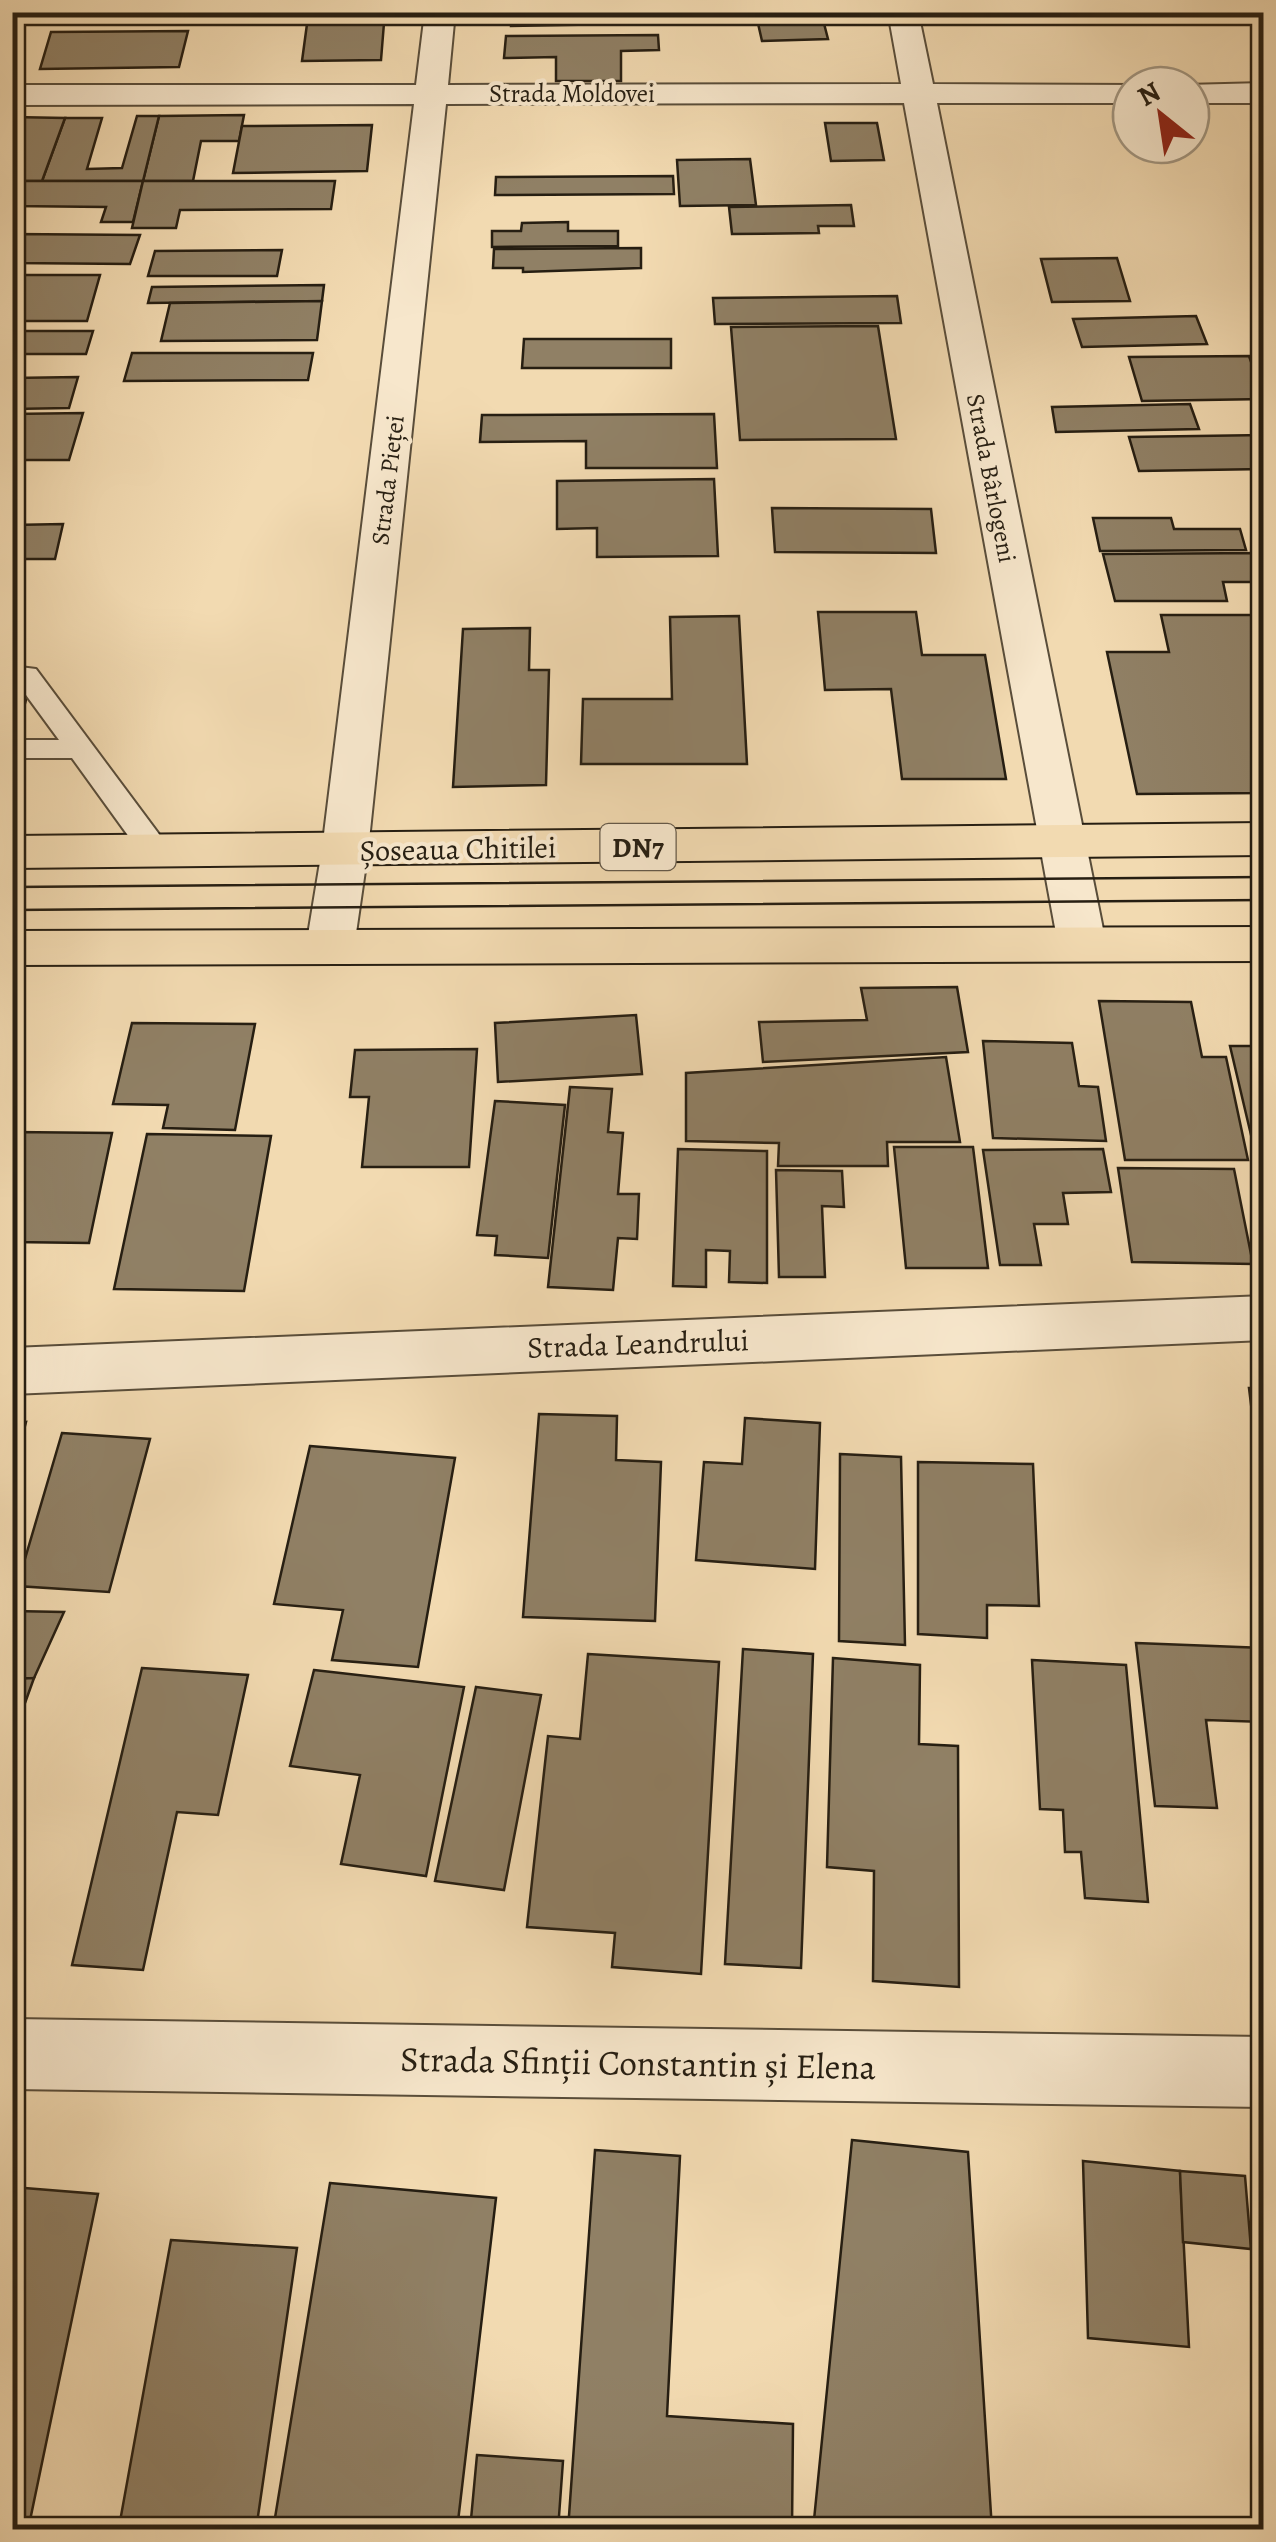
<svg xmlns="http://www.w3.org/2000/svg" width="1276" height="2542" font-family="Alegreya,serif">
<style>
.building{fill:#908065;stroke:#261e12;stroke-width:2.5}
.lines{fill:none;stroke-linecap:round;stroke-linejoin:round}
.lane-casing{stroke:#594d3a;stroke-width:4}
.street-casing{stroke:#594d3a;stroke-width:4}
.primary-casing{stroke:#261e12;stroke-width:4}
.lane{fill:#f7e7cc;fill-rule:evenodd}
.street{fill:#f7e7cc;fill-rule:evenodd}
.primary{fill:#f2dab1;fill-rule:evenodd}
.tram{stroke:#261e12;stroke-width:2.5}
.labels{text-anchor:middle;stroke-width:8;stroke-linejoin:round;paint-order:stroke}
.far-street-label{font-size:25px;fill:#261e12;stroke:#f7e7cc}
.shield{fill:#f7e7cc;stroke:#655a4a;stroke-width:2.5}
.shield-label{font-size:28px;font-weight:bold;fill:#261e12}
.street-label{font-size:30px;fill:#261e12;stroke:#f7e7cc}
.near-street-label{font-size:35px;fill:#261e12;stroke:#f7e7cc}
</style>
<rect width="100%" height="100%" fill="#f2dab1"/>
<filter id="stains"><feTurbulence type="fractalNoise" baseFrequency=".002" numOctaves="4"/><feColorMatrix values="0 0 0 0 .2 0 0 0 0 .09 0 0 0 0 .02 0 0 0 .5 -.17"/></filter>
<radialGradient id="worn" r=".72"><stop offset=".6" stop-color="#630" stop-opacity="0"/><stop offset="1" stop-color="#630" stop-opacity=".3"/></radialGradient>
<g class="building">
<polygon points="511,12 617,12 618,24 511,26"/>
<polygon points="724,12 821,12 828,39 762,41 757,19 726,20"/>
<polygon points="384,23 381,60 302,61 307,24"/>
<polygon points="188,31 179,67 40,69 51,32"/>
<polygon points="658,35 659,50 621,51 621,81 556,81 556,57 504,58 506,36"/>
<polygon points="244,115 239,141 201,141 193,181 143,181 159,116"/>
<polygon points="137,116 159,116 143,181 42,181 65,118 102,118 87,169 122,168"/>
<polygon points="12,117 65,118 42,181 12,181 12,167 23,140 12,139"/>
<polygon points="825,123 877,123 884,160 831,161"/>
<polygon points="372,125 367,171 233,173 242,126"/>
<polygon points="750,159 756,205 680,206 677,160"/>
<polygon points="673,176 674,194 495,195 496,177"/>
<polygon points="12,181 143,181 133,222 101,222 106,207 12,206"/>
<polygon points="143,181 335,181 331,209 180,210 176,228 132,228"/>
<polygon points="851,205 854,226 818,226 819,233 732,234 729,207"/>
<polygon points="568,222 568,231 618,231 618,246 492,247 492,231 521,231 522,223"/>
<polygon points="12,234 140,235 130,264 12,263"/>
<polygon points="641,248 641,268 523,272 523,268 493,268 494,249"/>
<polygon points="282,250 277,276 148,276 155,251"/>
<polygon points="1117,258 1130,301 1052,302 1041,259"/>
<polygon points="12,275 100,275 87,321 12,321"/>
<polygon points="324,285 322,301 148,303 152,287"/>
<polygon points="897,296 901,323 715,324 713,298"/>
<polygon points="322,301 317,340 161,341 170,303"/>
<polygon points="1196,316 1207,344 1082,347 1073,319"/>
<polygon points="878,326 896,439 740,440 731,327"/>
<polygon points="12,331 93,331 86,354 12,354"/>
<polygon points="524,339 671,339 671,368 522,368"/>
<polygon points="132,353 313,353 308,380 124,381"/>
<polygon points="1249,356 1264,399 1142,401 1129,357"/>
<polygon points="78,377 69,408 12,409 12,378"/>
<polygon points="1190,404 1199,429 1056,432 1052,407"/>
<polygon points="83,413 69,460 12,460 12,414"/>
<polygon points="714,414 717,468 586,468 586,441 480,442 482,415"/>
<polygon points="1264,435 1264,469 1139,471 1129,437"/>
<polygon points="714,479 718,556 597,557 597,528 557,529 557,481"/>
<polygon points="772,508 931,509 936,553 775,552"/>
<polygon points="1093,518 1171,518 1174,529 1240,529 1246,550 1100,551"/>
<polygon points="63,524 55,559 12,559 12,525"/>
<polygon points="1264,553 1264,582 1223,582 1227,601 1115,601 1103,554"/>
<polygon points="818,612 916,612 922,655 985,655 1006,779 902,779 891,689 825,690"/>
<polygon points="1161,615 1261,615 1264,793 1137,794 1107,652 1169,652"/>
<polygon points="739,616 747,764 581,764 583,699 672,699 670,617"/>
<polygon points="530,628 529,670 549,670 546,785 453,787 463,629"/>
<polygon points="12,692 28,692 15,742 12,742"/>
<polygon points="957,987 968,1052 763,1062 759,1022 867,1020 861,988"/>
<polygon points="1099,1001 1191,1002 1202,1057 1226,1057 1248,1160 1125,1160"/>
<polygon points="636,1015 642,1074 498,1082 495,1023"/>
<polygon points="132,1023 255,1024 235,1130 163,1128 168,1105 113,1104"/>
<polygon points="983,1041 1072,1043 1079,1086 1098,1087 1106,1141 993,1138"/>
<polygon points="1230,1046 1264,1046 1264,1190"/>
<polygon points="477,1049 469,1167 362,1167 369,1097 350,1097 355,1050"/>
<polygon points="946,1057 960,1142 887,1142 888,1166 778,1166 779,1143 686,1141 686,1073"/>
<polygon points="570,1087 612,1089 608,1132 623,1133 618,1194 639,1194 637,1239 618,1238 613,1290 548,1287"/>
<polygon points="495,1101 565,1105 548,1258 495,1255 497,1236 477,1235"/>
<polygon points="12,1132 112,1133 89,1243 12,1242"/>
<polygon points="147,1134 271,1136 244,1291 114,1289"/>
<polygon points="894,1147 973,1147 988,1268 906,1268"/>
<polygon points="678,1149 767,1151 767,1283 729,1282 730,1251 706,1250 706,1287 673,1286"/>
<polygon points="1103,1149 1111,1192 1063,1193 1068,1224 1034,1224 1041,1265 1000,1265 983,1150"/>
<polygon points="1118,1168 1234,1169 1253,1264 1132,1262"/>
<polygon points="776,1170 842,1171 844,1207 822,1206 825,1277 779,1277"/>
<polygon points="1249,1388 1264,1389 1264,1510"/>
<polygon points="539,1414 617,1416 616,1460 661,1462 655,1621 523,1617"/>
<polygon points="745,1418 820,1423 815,1569 696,1560 704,1462 742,1464"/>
<polygon points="26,1422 12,1477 12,1424"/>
<polygon points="62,1433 150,1439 109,1592 17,1586"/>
<polygon points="310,1446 455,1458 418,1667 332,1660 343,1610 274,1604"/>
<polygon points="840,1454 901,1457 905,1645 839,1641"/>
<polygon points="918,1462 1033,1464 1039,1606 987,1605 987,1638 918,1634"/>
<polygon points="12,1611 64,1612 34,1678 12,1679"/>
<polygon points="1136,1643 1264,1648 1264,1722 1206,1720 1217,1808 1155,1806"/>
<polygon points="743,1649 813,1654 801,1968 725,1964"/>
<polygon points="588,1654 719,1662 701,1974 612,1967 615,1933 527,1927 548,1736 580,1739"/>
<polygon points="833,1658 920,1665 919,1744 958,1746 959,1987 873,1981 874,1871 827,1867"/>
<polygon points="1032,1660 1126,1665 1148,1902 1085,1898 1081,1852 1065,1852 1063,1810 1040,1809"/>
<polygon points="142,1668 248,1675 218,1815 177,1812 143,1970 72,1965"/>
<polygon points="314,1670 464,1687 426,1876 341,1864 360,1775 290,1766"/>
<polygon points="34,1678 12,1739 12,1679"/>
<polygon points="476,1687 541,1695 504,1890 435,1881"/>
<polygon points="852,2140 968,2152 992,2530 813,2530"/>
<polygon points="595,2150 680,2156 667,2416 793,2424 792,2530 568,2530"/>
<polygon points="1083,2161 1180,2171 1189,2347 1088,2338"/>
<polygon points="1180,2171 1245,2176 1251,2249 1183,2242"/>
<polygon points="330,2183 496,2198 457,2530 273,2530"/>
<polygon points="12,2187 98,2194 28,2530 12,2530"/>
<polygon points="171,2240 297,2248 256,2530 119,2527"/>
<polygon points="477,2455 563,2461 558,2530 470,2530"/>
</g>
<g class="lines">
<defs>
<polygon id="lane" points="12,666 36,669 167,845 171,852 167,859 145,859 72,758 12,758 12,740 59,740 18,684 12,684"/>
<g id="street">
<polygon points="425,12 455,12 448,85 901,84 888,12 918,12 933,84 1137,85 1131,85 1131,103 937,103 1106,944 1099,956 1082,961 1065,956 1058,944 904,103 446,104 368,850 354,947 347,959 330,964 313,959 306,947 322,850 414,104 12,105 12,85 416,85"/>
<polygon points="1264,83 1264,103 1191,103 1191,85 1185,85"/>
<polygon points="1264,1296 1264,1340 12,1394 12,1348"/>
<polygon points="12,2019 1264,2037 1264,2107 12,2089"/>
</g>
<g id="primary">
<polygon points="1264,823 1264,855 12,868 12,836"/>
<polygon points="1264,927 1264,961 12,965 12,931"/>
</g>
</defs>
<use href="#lane" class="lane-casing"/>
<use href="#street" class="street-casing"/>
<use href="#primary" class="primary-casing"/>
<use href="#lane" class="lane"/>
<use href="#street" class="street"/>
<use href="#primary" class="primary"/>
<g class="tram">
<polyline points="12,887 1264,877"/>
<polyline points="12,910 1264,900"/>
</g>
</g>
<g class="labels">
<g class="far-street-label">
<text x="572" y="102">Strada Moldovei</text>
<text transform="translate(992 478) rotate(79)" y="9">Strada Bârlogeni</text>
<text transform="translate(387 480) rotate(-83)" y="9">Strada Pieței</text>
</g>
<rect class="shield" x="600.5" y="824" width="75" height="46" rx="8"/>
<g class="shield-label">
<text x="638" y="857">DN7</text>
</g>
<g class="street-label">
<text transform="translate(458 849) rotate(-1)" y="10">Șoseaua Chitilei</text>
<text transform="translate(638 1344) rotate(-2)" y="10">Strada Leandrului</text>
</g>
<g class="near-street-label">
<text transform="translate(638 2063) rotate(1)" y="12">Strada Sfinții Constantin și Elena</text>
</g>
</g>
<rect width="1276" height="2542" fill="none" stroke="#f2dab1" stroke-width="50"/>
<rect x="15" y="15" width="1246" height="2512" fill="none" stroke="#261e12" stroke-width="5"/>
<rect x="25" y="25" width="1226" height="2492" fill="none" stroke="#261e12" stroke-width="2.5"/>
<g transform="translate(1161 115) rotate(330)"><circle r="48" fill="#f7e7cc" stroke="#a39782" stroke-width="2.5"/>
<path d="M0-8L18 38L0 25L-18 38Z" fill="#8f2418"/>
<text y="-15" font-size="28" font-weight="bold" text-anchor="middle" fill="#261e12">N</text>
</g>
<rect width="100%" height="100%" filter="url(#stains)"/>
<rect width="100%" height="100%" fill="url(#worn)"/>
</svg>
